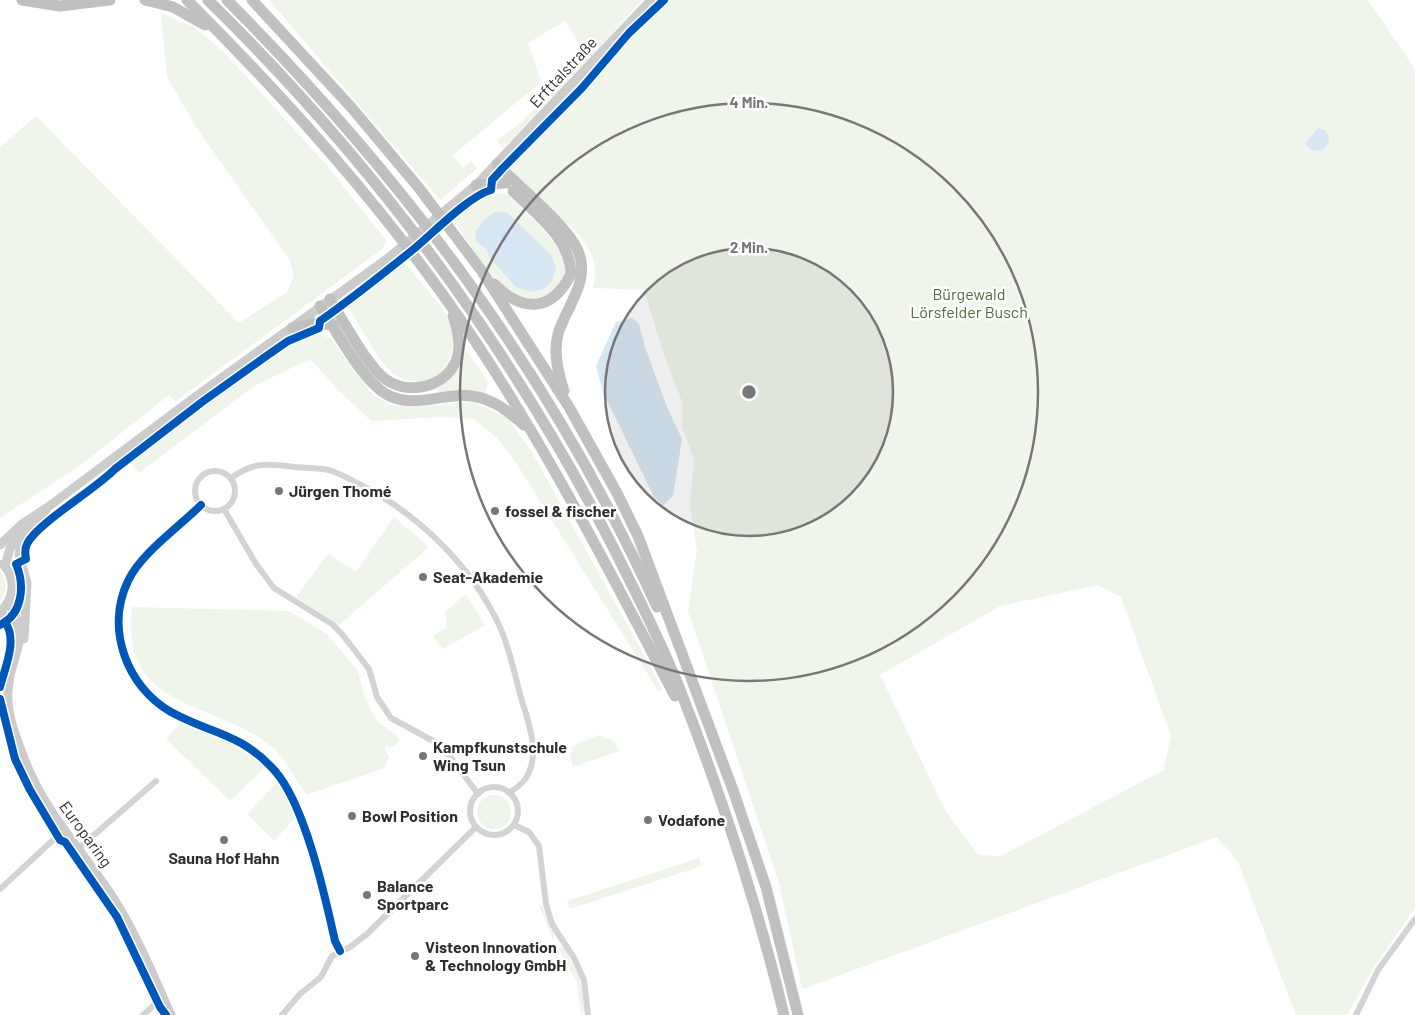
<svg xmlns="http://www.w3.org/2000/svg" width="1415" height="1015" font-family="Barlow,sans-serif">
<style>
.green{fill:#f0f5eb;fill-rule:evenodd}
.water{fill:#d6e6f3}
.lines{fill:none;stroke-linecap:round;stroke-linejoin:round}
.street{stroke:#d3d3d3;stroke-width:6}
.secondary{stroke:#ccc;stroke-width:9}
.highway{stroke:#c0c0c0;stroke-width:11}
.cycleway-casing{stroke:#fff;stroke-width:11}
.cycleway{stroke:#0057b8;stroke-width:8}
.ring{fill:none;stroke:#777;stroke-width:2.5}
.poi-dot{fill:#777;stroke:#fff;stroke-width:2}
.labels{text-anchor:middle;stroke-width:5;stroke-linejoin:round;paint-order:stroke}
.street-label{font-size:16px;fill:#2e2e2e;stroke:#fff}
.park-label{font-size:16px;fill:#4e6e38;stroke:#fff}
.poi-label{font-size:16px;font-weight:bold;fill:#2e2e2e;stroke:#fff;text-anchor:start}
.centre{fill:#777;stroke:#fff;stroke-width:2.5}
.ring-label{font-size:15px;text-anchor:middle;font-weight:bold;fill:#777;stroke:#fff;stroke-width:5;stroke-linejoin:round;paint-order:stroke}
</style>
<rect width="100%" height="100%" fill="#fff"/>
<g class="green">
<polygon points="269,0 642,0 589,60 503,148 497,141 522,121 587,57 565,21 528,43 541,82 453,155 463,168 471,161 477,168 440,200"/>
<path d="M669 0H1368L1415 69V908L1373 969 1347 1015H1296L1238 862 1217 837 802 989 779 883 688 611 697 551 690 506 694 460 682 426 683 404 664 355 644 290 593 288C604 248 571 228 545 204 532 193 521 180 509 167ZM1098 585 1121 597 1171 736 1164 770 1001 856 978 855 945 810 880 675 1000 606Z"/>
<polygon points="161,13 195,28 224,52 324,162 387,241 382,249 176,401 169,395 82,464 0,518 0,147 36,116 239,323 287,292 294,276 289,259 196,127 167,77"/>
<path d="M499 193 508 195C528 216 595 266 550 294 539 301 525 301 513 295 491 282 468 242 454 221L479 199ZM536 241 551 255 500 268 489 257 486 249Z"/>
<path d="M404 261C413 274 446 310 450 322 464 362 427 402 390 371 378 360 356 319 346 303Z"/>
<polygon points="318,334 330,338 373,395 391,405 412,407 473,402 508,418 533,454 662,688 658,691 515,461 497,438 474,419 442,417 371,421 340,392 310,359 254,386 139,473 129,460 286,345"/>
<path d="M464 348 488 381 485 394H440L436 389C454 379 459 366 464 348Z"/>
<polygon points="394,517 429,547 339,625 296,597 328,554 356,572"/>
<path d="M0 570C7 581 7 591 0 602Z"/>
<polygon points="466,594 485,625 443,649 433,636 447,627 445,612"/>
<path d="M132 607 289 611 327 634 358 671 364 696 376 720 396 735 399 741 392 747 386 746 385 751 389 756 385 768 306 795C296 780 286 759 273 748 214 698 120 713 132 607Z"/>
<polygon points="181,722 235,744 265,767 230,801 166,739"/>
<polygon points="599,735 615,742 619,751 573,767 570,757 572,746"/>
<polygon points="277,782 296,817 274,841 247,814"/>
<circle cx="494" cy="812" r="17"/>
<polygon points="699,858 702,866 570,909 567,901"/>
<polygon points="539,906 543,906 555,935 553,940"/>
<polygon points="558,947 563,947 579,975 585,1010 581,1015 577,983"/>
</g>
<g class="water">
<path d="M1318 128 1325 130C1332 137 1329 147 1321 151L1312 150 1305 144Z"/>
<polygon points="494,212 507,212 551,255 556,268 551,283 543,289 531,292 516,287 489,257 486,249 476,241 475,233 483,221"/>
<polygon points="632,318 639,324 645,347 667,407 682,439 673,496 663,505 654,497 603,392 596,366 616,322"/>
</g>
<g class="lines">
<g class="street">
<circle cx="215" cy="491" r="20"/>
<path d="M231 478C255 461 267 464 295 467 306 468 318 468 329 470 339 473 348 478 357 483 416 512 471 565 499 625 509 646 514 671 520 694 527 719 542 753 526 778 522 784 515 789 509 793"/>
<path d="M201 505C179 527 141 553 128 581 105 629 127 687 171 712 213 735 240 732 275 771 305 805 325 896 335 941L340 951"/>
<polyline points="224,509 256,564 274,588 332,624 342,634 369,669 377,697 391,718 435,742 448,754 478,794"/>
<circle cx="494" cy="811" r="24"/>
<polyline points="514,825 529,832 539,846 546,904 552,924 574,958 584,980 588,1015"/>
<polyline points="78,849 156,781"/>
<polyline points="0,889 64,830"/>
<polyline points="143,1015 163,997"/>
<polyline points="282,1015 300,994 321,977 332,956 350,947 367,934 476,827"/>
<polyline points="1356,1015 1378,970 1415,919"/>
</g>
<g class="secondary">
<polyline points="0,545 22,524 48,507 195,397 387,259 476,185 651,0"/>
<polyline points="5,567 10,548 28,527"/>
<path d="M9 601C32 647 10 650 8 692 6 714 17 739 24 758 43 810 82 850 112 896 136 933 153 975 171 1015"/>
<path d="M0 612C14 599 17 579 3 564"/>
<polyline points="0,613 8,618 17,636"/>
<polyline points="24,639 27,583 19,555 21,543 47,508"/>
</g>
<g class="highway">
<polyline points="22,0 60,6 110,0"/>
<polyline points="145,0 173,7 205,25"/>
<path d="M187 0C293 106 392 217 475 341 550 454 612 576 675 696"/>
<path d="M208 0C371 160 509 344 613 547 636 593 660 639 679 687 721 794 757 903 784 1015"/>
<path d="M227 0C407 181 551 374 657 607"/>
<polyline points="252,0 351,107 419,188 481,270 569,407 617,493 638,536 733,790 766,887 798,1015"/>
<path d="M497 164C518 186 567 225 578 251 591 281 566 307 558 334 553 353 558 373 564 391"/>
<polyline points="476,185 506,183"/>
<path d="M494 284C523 313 552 312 571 274 570 238 537 215 513 191"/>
<path d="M330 299C342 319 367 365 384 378 407 396 444 388 456 361 462 346 458 330 453 316"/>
<path d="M320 306C336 330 361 379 386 394 413 410 443 392 472 396 493 399 508 411 524 425"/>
<polyline points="292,328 315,323 333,325"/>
</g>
<defs>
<g id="cycleway">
<path d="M201 505C179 527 141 553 128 581 105 629 127 687 171 712 213 735 240 732 275 771 305 805 325 896 335 941L340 951"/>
<path d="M0 625C23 614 25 585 16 564L26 559C25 554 25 548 27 544 36 524 96 489 115 469L202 402 265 357 288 341 319 328 320 321C353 298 384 273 415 248 433 233 469 196 491 190L492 180 502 169 582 88 629 33 664 0"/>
<path d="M0 687C5 667 18 640 5 622"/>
<polyline points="0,699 15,759 30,790 60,840 65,842 70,849 117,917 160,1007 166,1015"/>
</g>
</defs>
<use href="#cycleway" class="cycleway-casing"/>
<use href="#cycleway" class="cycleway"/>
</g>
<circle cx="749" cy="392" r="144" fill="#777" fill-opacity=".12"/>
<g class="ring">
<circle cx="749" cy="392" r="144"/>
<circle cx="749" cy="392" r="289"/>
</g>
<g class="poi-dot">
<circle cx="279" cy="491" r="5"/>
<circle cx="495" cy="511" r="5"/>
<circle cx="423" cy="577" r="5"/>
<circle cx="423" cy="756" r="5"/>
<circle cx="352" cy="816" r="5"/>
<circle cx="648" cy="820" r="5"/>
<circle cx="224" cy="840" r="5"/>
<circle cx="367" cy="895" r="5"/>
<circle cx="415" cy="956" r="5"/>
</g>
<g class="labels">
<g class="street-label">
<text transform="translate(563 72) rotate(-47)" y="6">Erfttalstraße</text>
<text transform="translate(86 834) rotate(54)" y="6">Europaring</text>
</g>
<g class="park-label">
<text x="969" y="300">Bürgewald<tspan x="969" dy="18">Lörsfelder Busch</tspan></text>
</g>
<g class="poi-label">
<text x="289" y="497">Jürgen Thomé</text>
<text x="505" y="517">fossel &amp; fischer</text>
<text x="433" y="583">Seat-Akademie</text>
<text x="433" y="753">Kampfkunstschule<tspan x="433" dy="18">Wing Tsun</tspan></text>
<text x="362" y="822">Bowl Position</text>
<text x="658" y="826">Vodafone</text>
<text x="224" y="864" text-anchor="middle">Sauna Hof Hahn</text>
<text x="377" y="892">Balance<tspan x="377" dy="18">Sportparc</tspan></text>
<text x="425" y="953">Visteon Innovation<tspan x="425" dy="18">&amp; Technology GmbH</tspan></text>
</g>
</g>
<circle cx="749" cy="392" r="8" class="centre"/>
<g class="ring-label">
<text x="749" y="108">4 Min.</text>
<text x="749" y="253">2 Min.</text>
</g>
</svg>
